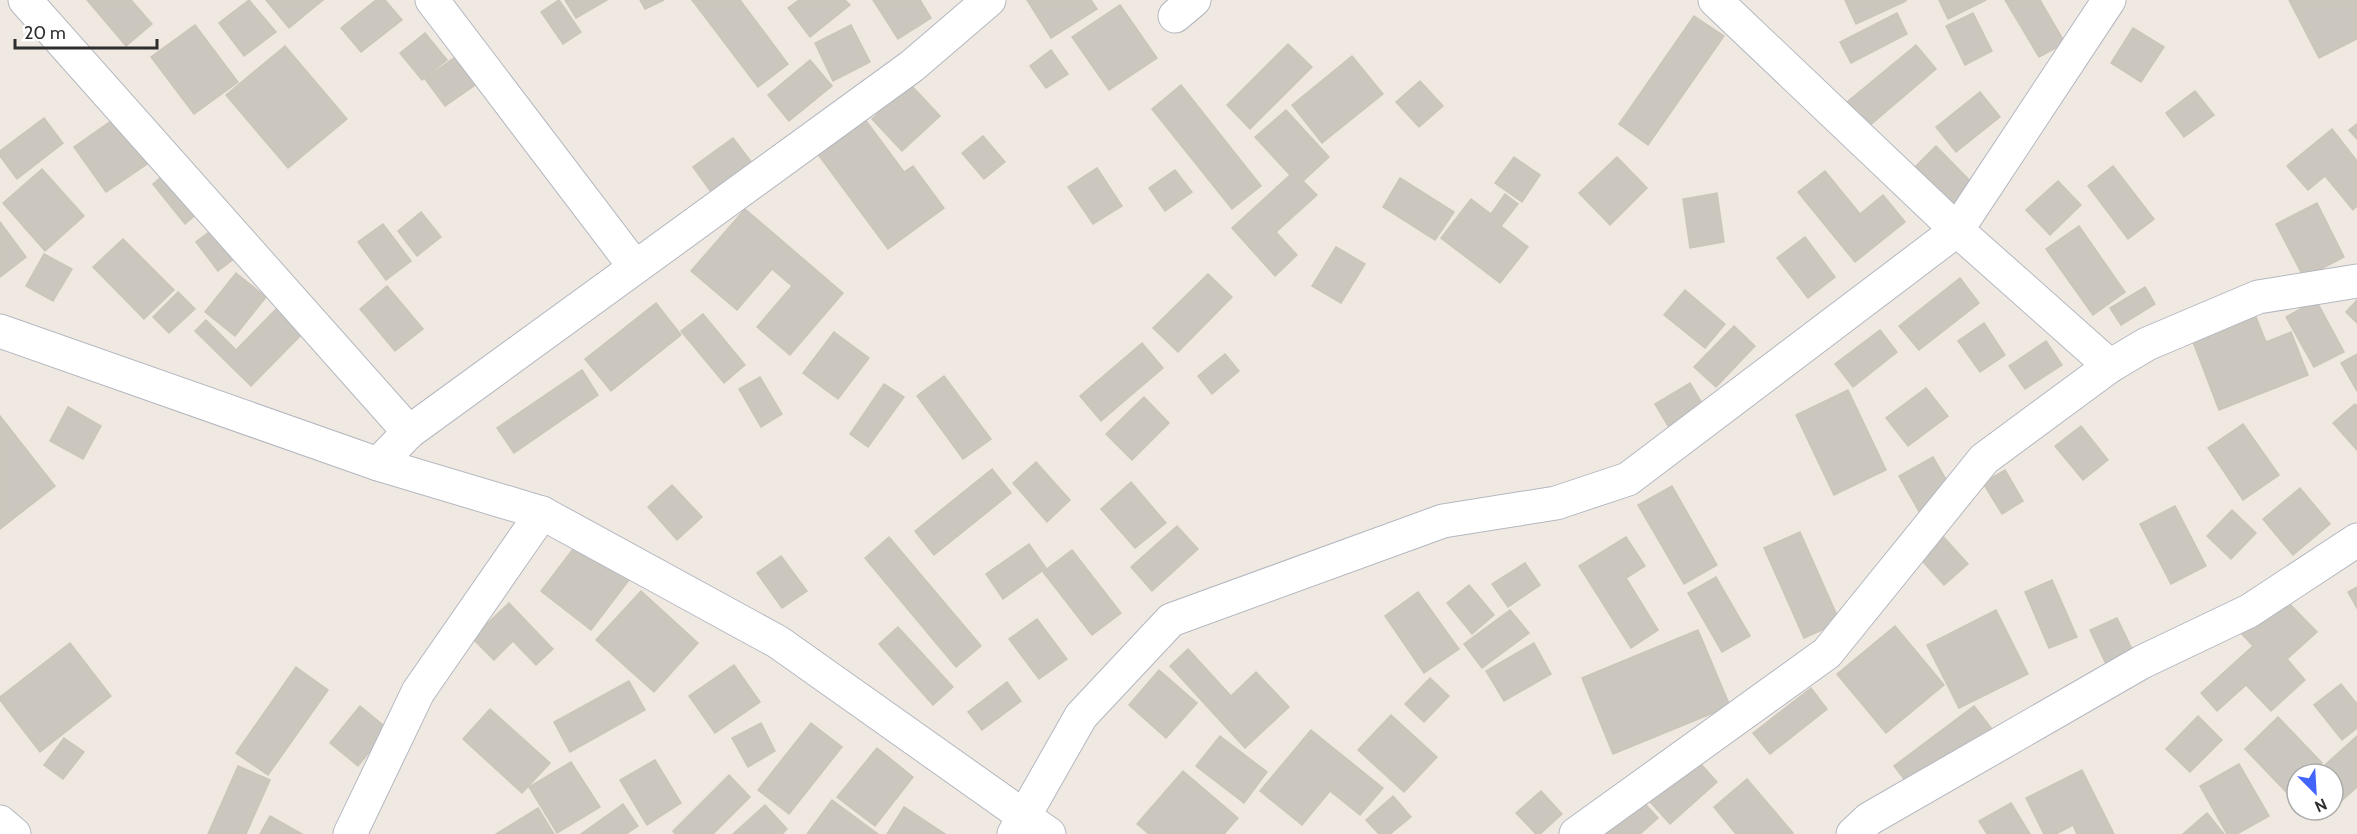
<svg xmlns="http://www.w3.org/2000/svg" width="2357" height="834" font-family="Cabin,sans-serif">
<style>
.building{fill:#cbc7bf;stroke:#cbc5ba;stroke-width:1.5}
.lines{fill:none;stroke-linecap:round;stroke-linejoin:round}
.minor-casing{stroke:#b4b7c1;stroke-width:35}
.minor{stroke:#fff;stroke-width:33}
</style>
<rect width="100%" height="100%" fill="#efe9e1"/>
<g class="building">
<polygon points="87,0 131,0 152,24 126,46"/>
<polygon points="249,0 276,32 244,56 219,23"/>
<polygon points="266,0 323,0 289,28"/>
<polygon points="376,0 385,0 402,20 361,52 341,28"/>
<polygon points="559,0 581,32 563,44 541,12"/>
<polygon points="565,0 607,0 576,18"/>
<polygon points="640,0 664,0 645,9"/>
<polygon points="692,0 740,0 788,64 758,87"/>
<polygon points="799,0 845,0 850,5 810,37 788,8"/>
<polygon points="873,0 920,0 931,18 898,39"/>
<polygon points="1027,0 1091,0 1097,9 1051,38"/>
<polygon points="1845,0 1906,0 1906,1 1856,24"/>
<polygon points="1939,0 1986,0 1948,19"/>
<polygon points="2005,0 2040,0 2065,43 2039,57"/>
<polygon points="2289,0 2357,0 2357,39 2319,58"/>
<polygon points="1120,5 1157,58 1109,90 1072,37"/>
<polygon points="1897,13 1907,34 1851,63 1840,42"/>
<polygon points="1973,13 1992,51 1965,65 1946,26"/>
<polygon points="1694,16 1724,36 1648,145 1619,124"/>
<polygon points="195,25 238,82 194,114 151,57"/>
<polygon points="851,25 870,62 833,81 815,43"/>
<polygon points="2133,28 2164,47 2141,82 2111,63"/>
<polygon points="425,33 447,60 422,80 400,53"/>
<polygon points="477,41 498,69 445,106 425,79"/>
<polygon points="1288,44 1312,67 1250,129 1227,105"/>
<polygon points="1916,45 1936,69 1868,127 1847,102"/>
<polygon points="285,46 347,119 288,168 226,95"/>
<polygon points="1051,50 1068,74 1046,88 1030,66"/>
<polygon points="1352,56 1383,94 1322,143 1292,105"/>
<polygon points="810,60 832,86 789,121 768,95"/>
<polygon points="1420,81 1443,106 1419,127 1396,102"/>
<polygon points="910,84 940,116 902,151 872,119"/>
<polygon points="1181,85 1261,186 1232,209 1152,109"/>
<polygon points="2195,91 2214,115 2184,137 2166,113"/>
<polygon points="1980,92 2000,117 1956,152 1936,127"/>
<polygon points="1286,110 1329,157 1303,181 1317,195 1276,232 1297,255 1275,276 1232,228 1290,175 1255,137"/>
<polygon points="121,114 153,160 106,192 74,147"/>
<polygon points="44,118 63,143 17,179 0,156 0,151"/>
<polygon points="864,118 904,172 913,166 944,208 888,249 817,153"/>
<polygon points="2357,124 2357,139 2349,130"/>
<polygon points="2332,129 2357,161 2357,206 2353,210 2325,176 2308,190 2287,166"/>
<polygon points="983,136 1005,162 984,179 962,153"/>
<polygon points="733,138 756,168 716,199 693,167"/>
<polygon points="1936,146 1981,192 1959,214 1914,168"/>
<polygon points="1514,157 1540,175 1522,202 1495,183"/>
<polygon points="1617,157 1647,188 1610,225 1579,193"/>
<polygon points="178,162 211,202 185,224 153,184"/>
<polygon points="2113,166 2154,219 2128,239 2088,186"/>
<polygon points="1097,168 1122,206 1093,224 1068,187"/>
<polygon points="42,169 84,216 45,251 3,203"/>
<polygon points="1175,170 1192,192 1165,211 1149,188"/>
<polygon points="1825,171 1860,214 1883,195 1905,222 1855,262 1798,192"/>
<polygon points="1400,178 1454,212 1435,240 1383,207"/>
<polygon points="2058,181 2081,205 2050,235 2026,210"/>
<polygon points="1717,193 1724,242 1690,248 1683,199"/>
<polygon points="1505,194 1518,204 1501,226 1528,247 1500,283 1441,238 1471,199 1491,214"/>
<polygon points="2317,203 2344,257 2304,278 2276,224"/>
<polygon points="745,209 843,293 790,355 757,327 792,286 772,269 737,310 691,271"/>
<polygon points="421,212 441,237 417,256 398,231"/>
<polygon points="0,222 26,257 0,277"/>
<polygon points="221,223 243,252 218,271 196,242"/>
<polygon points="383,224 411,261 386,280 358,242"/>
<polygon points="2079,226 2125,292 2093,315 2046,249"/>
<polygon points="1805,237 1835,277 1808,298 1777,258"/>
<polygon points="123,239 174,290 144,319 93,267"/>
<polygon points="1336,247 1365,264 1341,303 1312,286"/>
<polygon points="44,254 72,269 53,301 26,286"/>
<polygon points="236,273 266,297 235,336 205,312"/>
<polygon points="1208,274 1232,297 1178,352 1153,328"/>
<polygon points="1960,278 1979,303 1919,350 1899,326"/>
<polygon points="387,286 423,329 395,351 360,309"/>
<polygon points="2145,287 2155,304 2121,325 2110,308"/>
<polygon points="1685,290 1725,324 1705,348 1664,315"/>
<polygon points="178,292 195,309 169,333 153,317"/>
<polygon points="2316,300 2344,352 2314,367 2286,317"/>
<polygon points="2357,300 2357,323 2346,312"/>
<polygon points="656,303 681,335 611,391 585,359"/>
<polygon points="281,304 306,330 251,386 195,331 206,320 236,350"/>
<polygon points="703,314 745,365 724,383 681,331"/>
<polygon points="2256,317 2266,342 2291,332 2308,375 2219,410 2193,342"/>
<polygon points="1984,323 2005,355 1980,372 1958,341"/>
<polygon points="1734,326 1755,346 1716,387 1694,367"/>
<polygon points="1880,330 1897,352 1853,387 1835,364"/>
<polygon points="834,332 869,358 838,399 803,373"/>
<polygon points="2046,341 2062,365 2025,389 2009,366"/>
<polygon points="1142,343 1163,368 1101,421 1080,396"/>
<polygon points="1225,354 1239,371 1212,394 1198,376"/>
<polygon points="2357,354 2357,391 2341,363"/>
<polygon points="582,370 598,395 514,453 497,428"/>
<polygon points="944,376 991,439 963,459 917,396"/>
<polygon points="760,377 782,414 761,427 739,389"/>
<polygon points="1690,383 1703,405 1668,426 1655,404"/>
<polygon points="884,384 904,397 868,447 850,434"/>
<polygon points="1926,388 1948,416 1908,446 1886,418"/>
<polygon points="1848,390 1886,470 1834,495 1796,415"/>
<polygon points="1144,397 1169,423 1132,460 1106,434"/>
<polygon points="2355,404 2357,406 2357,450 2333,423"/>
<polygon points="68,407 101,426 83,459 50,441"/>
<polygon points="0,416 55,486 0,529"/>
<polygon points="2243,424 2279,475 2243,500 2208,448"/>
<polygon points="2081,426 2108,460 2083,480 2055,446"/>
<polygon points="1933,457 1955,495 1921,515 1899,476"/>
<polygon points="1036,462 1070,500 1047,522 1013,483"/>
<polygon points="992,469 1011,493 934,555 915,531"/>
<polygon points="2005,470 2023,501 2002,514 1983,483"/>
<polygon points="1131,482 1166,523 1135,548 1101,509"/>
<polygon points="672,485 702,517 677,540 648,507"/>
<polygon points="1672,486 1717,565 1684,584 1638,505"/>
<polygon points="2300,488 2330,524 2293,555 2263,519"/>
<polygon points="2175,506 2206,566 2171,584 2140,524"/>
<polygon points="2232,510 2256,533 2231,559 2207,536"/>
<polygon points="592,524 642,563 591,630 541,591"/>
<polygon points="1177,526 1198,549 1152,591 1131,567"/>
<polygon points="1800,532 1840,622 1804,638 1764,548"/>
<polygon points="1940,533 1968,564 1944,585 1916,554"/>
<polygon points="889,537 981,646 956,667 865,558"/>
<polygon points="1626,537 1645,566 1626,578 1658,630 1631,648 1579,566"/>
<polygon points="1029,544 1046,568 1003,599 986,574"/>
<polygon points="1072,550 1121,613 1092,635 1043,572"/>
<polygon points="781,556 807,591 782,608 757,573"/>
<polygon points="1525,563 1540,585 1508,607 1492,584"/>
<polygon points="1716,577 1750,636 1722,652 1688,593"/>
<polygon points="2052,580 2077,637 2049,648 2025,592"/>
<polygon points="1469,585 1494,615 1472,634 1447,603"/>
<polygon points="2357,587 2357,608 2348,592"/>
<polygon points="641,591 698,643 654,692 596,640"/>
<polygon points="1418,592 1459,649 1424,673 1385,616"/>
<polygon points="2281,595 2317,632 2287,659 2305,680 2271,711 2246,685 2217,711 2201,693 2253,646 2240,632"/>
<polygon points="509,603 553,649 536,665 513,641 494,660 472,638"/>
<polygon points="1510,610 1529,633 1482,668 1464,644"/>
<polygon points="1996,610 2028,674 1959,708 1927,645"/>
<polygon points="2117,618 2133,651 2106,664 2090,630"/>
<polygon points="1037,619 1067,659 1039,679 1009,639"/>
<polygon points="1895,626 1944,685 1886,733 1837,674"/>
<polygon points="898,627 953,687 933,705 879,644"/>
<polygon points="1698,630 1730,706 1613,754 1582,678"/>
<polygon points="70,643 111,696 40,752 0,700 0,697"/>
<polygon points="1534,643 1551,674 1504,701 1486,671"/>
<polygon points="1188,649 1231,696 1256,672 1289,707 1245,748 1170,666"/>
<polygon points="734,665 760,702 715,733 689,696"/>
<polygon points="296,667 328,690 268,775 236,753"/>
<polygon points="1159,670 1197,703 1166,738 1129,705"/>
<polygon points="1430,678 1449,696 1424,722 1405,704"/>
<polygon points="629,681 645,710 570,752 554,722"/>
<polygon points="1007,682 1021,701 982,730 968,712"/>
<polygon points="2341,684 2357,704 2357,728 2342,740 2314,705"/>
<polygon points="1811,688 1827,709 1770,754 1753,733"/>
<polygon points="360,706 388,729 358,766 330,743"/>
<polygon points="1974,706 1996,734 1916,795 1894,766"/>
<polygon points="490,709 550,763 522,793 463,739"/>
<polygon points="1391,715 1437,757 1404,792 1358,750"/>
<polygon points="2198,716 2222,740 2190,772 2166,749"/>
<polygon points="2278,717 2322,763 2310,774 2297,774 2297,787 2289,795 2245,749"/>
<polygon points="761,723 775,751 748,767 732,738"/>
<polygon points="811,723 842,747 789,814 758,790"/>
<polygon points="1311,730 1383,788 1360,815 1330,791 1302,825 1260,791"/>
<polygon points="1220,736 1267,772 1244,803 1196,766"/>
<polygon points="2357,736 2357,787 2337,805 2333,801 2333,774 2315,774"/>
<polygon points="64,738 84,752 63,779 44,765"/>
<polygon points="877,748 913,777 875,826 837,797"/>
<polygon points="1691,753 1717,782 1670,824 1644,795"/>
<polygon points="655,760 681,803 647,825 620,780"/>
<polygon points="571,762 600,807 557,833 529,787"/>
<polygon points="2239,764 2269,816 2237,834 2227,834 2200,786"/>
<polygon points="238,766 270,780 246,834 208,834"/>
<polygon points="2082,770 2114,834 2077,834 2073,825 2056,834 2044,834 2026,798"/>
<polygon points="1183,771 1238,818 1224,834 1149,834 1137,824"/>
<polygon points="729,775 750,797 713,834 675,834 673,831"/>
<polygon points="1747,779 1793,833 1792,834 1736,834 1714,807"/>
<polygon points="1541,791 1562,814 1540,834 1536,834 1516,813"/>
<polygon points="1393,796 1411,817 1390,834 1379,834 1366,820"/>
<polygon points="1638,796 1658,818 1640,834 1607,834 1602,829"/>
<polygon points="832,800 878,834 807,834"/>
<polygon points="2011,803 2030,834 1987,834 1979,821"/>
<polygon points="623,804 638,826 626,834 581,834"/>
<polygon points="765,805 787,829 782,834 733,834"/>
<polygon points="904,807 945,834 887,834"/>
<polygon points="538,808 554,834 496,834"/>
<polygon points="2207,813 2224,834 2183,834"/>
<polygon points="270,816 302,834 260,834"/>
</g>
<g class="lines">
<defs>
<g id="minor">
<polyline points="25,0 409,432"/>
<polyline points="432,0 635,267"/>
<polyline points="1715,0 1957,230 2110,366"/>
<polyline points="1175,16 1194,0"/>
<polyline points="0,331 378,464 542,513 778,642 1049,834"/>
<polyline points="378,464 409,432 912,66 989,0"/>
<polyline points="0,822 14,834"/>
<polyline points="350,834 418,692 542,513"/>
<polyline points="1014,834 1081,716 1171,620 1443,521 1556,503 1628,479 1957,230 2109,0"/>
<polyline points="1576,834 1827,653 1984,459 2110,366 2147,344 2258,297 2357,281"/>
<polyline points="1853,834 1869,819 2142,662 2249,611 2357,540"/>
</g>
</defs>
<use href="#minor" class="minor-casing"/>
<use href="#minor" class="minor"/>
</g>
<g transform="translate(2315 792) rotate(156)"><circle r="28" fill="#ffffff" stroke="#ababab" stroke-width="1.5"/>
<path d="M0-4.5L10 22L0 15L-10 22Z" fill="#4264fb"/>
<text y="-9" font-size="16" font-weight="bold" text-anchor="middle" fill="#2e2e2e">N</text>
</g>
<path d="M15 39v9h142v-9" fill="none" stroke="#2e2e2e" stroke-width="3"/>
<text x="24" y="39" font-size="18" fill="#2e2e2e" stroke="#ffffff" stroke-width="4.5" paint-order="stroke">20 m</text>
</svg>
